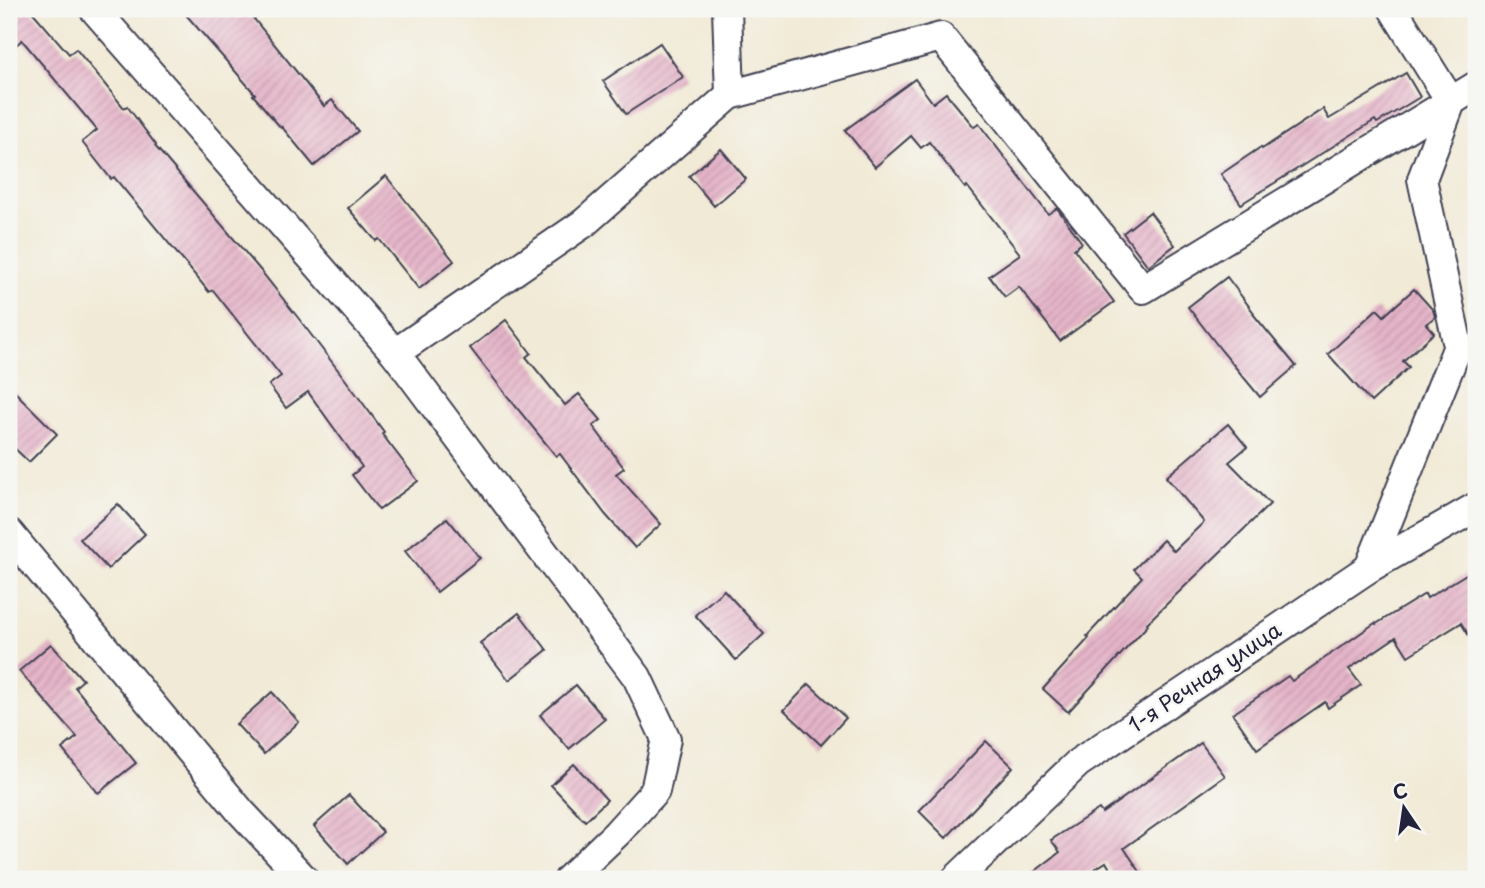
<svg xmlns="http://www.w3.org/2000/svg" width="1485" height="888" font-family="'Playpen Sans',sans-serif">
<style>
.building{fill:url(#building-hatch)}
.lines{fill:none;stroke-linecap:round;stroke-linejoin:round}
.minor-casing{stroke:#414052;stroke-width:32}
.minor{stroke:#fff;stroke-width:28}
.labels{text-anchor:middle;stroke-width:5;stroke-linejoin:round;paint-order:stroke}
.street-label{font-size:21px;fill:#22223b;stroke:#f6f6f2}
</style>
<defs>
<pattern id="building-hatch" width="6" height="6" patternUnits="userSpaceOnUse" patternTransform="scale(1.75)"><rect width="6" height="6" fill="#e5b4c8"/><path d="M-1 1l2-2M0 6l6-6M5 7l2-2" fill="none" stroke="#c49aad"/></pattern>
</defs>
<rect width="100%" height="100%" fill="#f6f6f2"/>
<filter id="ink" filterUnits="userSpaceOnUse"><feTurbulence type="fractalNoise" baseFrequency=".0143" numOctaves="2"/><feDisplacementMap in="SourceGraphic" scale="14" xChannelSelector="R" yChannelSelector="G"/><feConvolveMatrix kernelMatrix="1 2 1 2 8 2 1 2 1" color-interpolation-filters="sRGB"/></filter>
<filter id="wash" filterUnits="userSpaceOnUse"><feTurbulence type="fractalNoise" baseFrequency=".00686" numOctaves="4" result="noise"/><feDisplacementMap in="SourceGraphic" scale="28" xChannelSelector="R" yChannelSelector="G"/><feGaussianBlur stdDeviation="1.57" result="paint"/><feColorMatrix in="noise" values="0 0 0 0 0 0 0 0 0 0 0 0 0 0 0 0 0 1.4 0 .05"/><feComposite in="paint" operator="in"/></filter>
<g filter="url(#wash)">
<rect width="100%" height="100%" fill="#f1ead6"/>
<g id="blocks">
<g class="building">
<polygon points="9,9 30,9 69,54 76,49 124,108 127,106 156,145 155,146 261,271 299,319 351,387 384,432 382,434 418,481 379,510 352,475 362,467 308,392 286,408 269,385 281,376 213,290 209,292 114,177 111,179 82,142 97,130 22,40 9,51"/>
<polygon points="181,9 246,9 324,106 332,100 358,131 314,166 282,127 281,128 253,95 255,94"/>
<polygon points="660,43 683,77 626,114 603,81"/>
<polygon points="1406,73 1420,97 1377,123 1375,120 1241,204 1221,174 1261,147 1262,149 1323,109 1329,119"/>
<polygon points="915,79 933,103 946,93 974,127 979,124 1048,214 1057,208 1082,243 1074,249 1114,302 1060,341 1019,287 1005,297 989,276 1020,254 967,186 965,188 929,142 921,148 911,136 875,167 845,130"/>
<polygon points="721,149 746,179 714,206 689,176"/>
<polygon points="386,176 454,261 419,289 379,239 376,241 348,208"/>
<polygon points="1150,212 1175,245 1148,266 1123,233"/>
<polygon points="1227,277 1254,313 1253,314 1296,366 1260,397 1221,350 1188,307"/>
<polygon points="1414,289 1433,310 1435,317 1426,324 1434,333 1403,361 1409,367 1371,402 1328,354 1377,309 1384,316"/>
<polygon points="506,320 531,353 526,357 565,405 579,394 601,420 593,426 624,468 616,474 661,524 635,548 605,514 560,454 556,456 508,397 470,348"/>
<polygon points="9,386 57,434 29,462 9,443"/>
<polygon points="1228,424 1247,447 1229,462 1270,504 1147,623 1148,625 1068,712 1043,689 1089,638 1087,636 1142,577 1134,569 1163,540 1174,551 1204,522 1166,477"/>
<polygon points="118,504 145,534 108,569 80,539"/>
<polygon points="447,518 480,558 437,592 405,551"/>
<polygon points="1476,568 1476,647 1461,623 1408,656 1396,637 1349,669 1361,685 1328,708 1325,702 1257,749 1233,714 1288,676 1292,681 1375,623 1376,624 1425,594 1427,598"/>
<polygon points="724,590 764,634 736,660 695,615"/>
<polygon points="519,613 547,650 509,680 480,643"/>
<polygon points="51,644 83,680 75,687 136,763 98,793 62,749 77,737 19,671"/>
<polygon points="809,684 846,718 821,745 784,710"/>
<polygon points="576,685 605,719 569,749 540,715"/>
<polygon points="272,692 299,722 264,754 236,724"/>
<polygon points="986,741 1013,767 946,838 919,811"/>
<polygon points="1201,743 1225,776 1124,848 1145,879 1116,879 1106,862 1079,879 1025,879 1060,852 1051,840 1099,809 1102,813"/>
<polygon points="574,764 607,800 585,821 551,785"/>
<polygon points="349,795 383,832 348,864 314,826"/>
</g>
</g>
</g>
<g filter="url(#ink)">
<use href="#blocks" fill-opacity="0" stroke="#414052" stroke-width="2"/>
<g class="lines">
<defs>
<g id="minor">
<polyline points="94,9 395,353 637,677 666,739 655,791 617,833 569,879"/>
<polyline points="727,9 730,95"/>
<polyline points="395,353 584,223 730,95 941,37 1143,289 1476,86"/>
<polyline points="9,533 241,812 304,879"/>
<polyline points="1369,568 1458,346 1422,179 1451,102 1393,9"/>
<polyline points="956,879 1078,763 1369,568 1476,507"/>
</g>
</defs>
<use href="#minor" class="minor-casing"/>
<use href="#minor" class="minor"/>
</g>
</g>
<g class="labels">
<g class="street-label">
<text transform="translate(1205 678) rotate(-34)" y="7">1-я Речная улица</text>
</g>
</g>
<rect width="1485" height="888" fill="none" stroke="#f6f6f2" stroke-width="35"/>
<g transform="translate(1404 808) rotate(347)" stroke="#f6f6f2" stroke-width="5" paint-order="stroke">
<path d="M0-5L12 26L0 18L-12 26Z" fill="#22223b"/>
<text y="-10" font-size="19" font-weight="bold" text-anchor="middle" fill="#22223b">С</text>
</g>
</svg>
